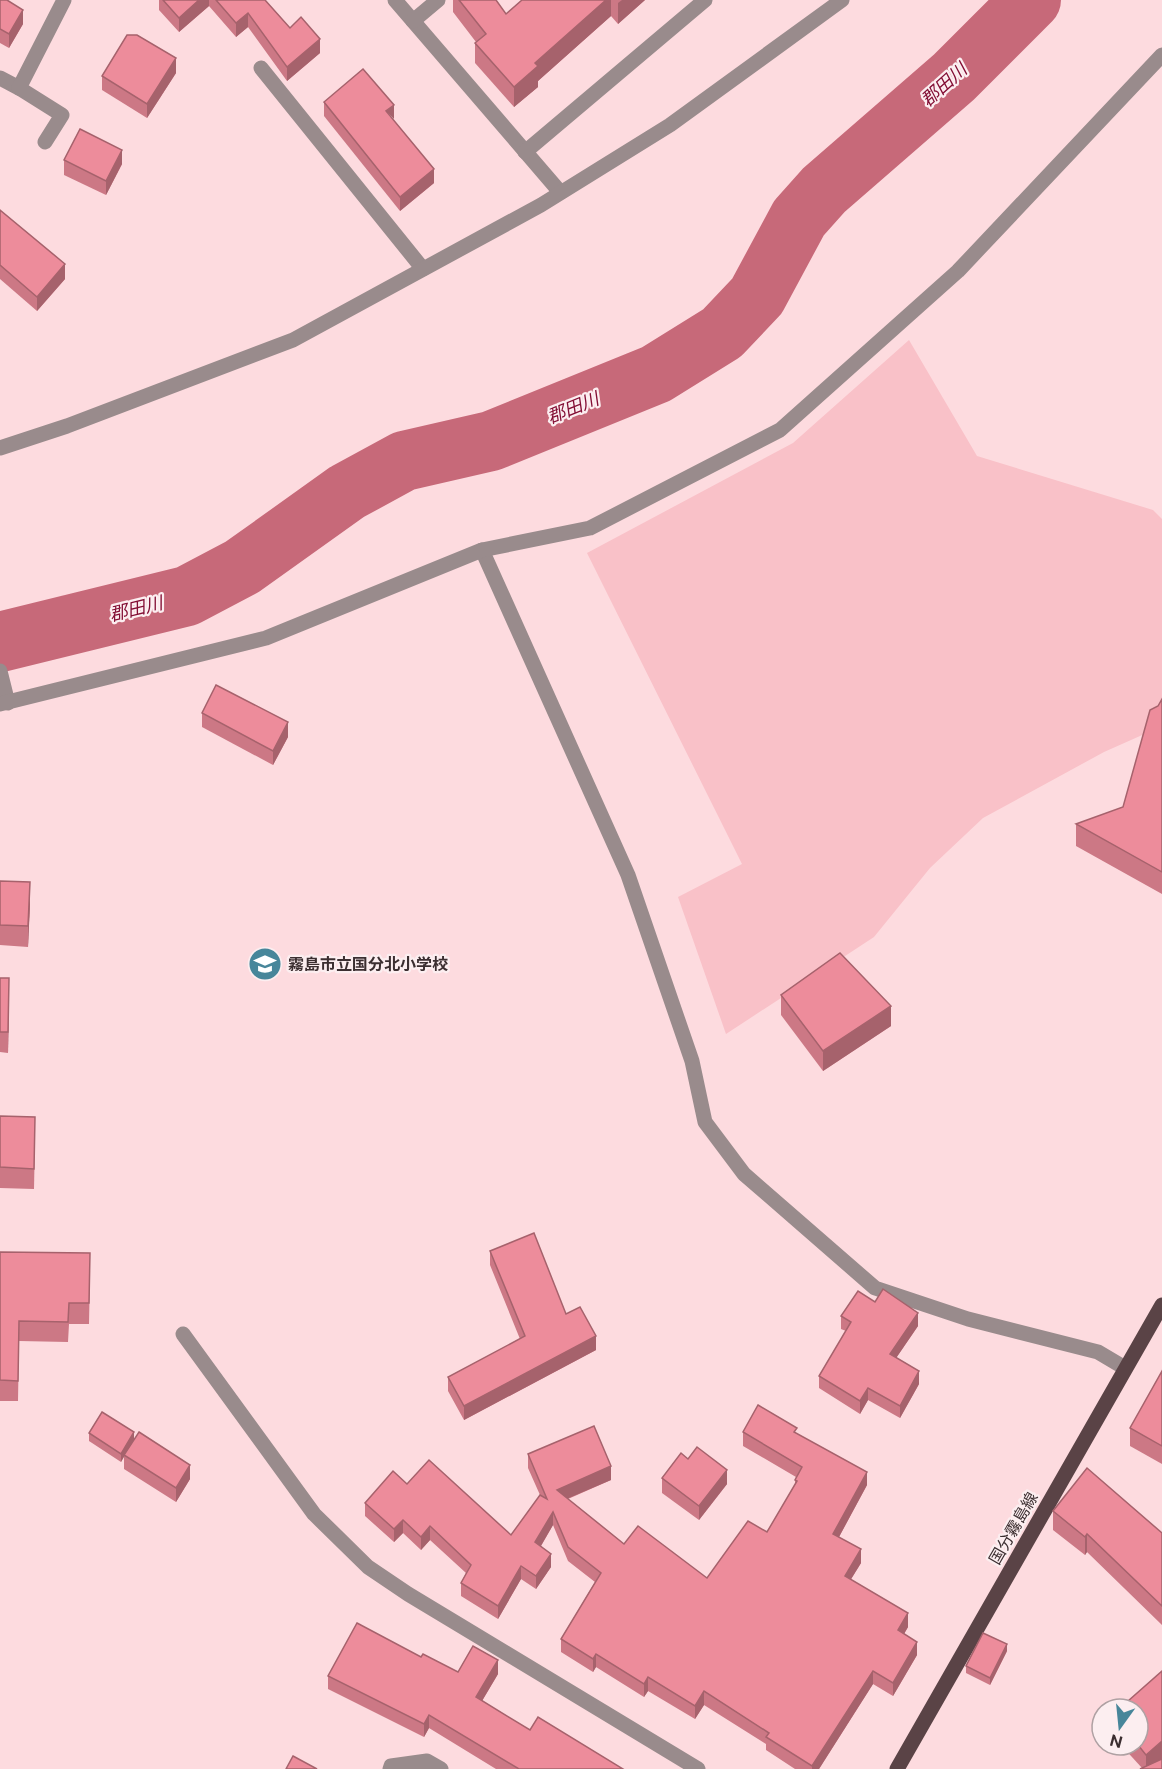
<svg xmlns="http://www.w3.org/2000/svg" width="1162" height="1769" font-family="'Public Sans','Noto Sans JP',sans-serif">
<style>
.green{fill:#f9c1c8}
.lines{fill:none;stroke-linecap:round;stroke-linejoin:round}
.river{stroke:#c76979;stroke-width:60}
.minor{stroke:#998b8c;stroke-width:15}
.major{stroke:#5a4346;stroke-width:15}
.wall{fill:#cc7885}
.shaded-wall{fill:#a6626c}
.building{fill:#ed8c9b;stroke:#a6626c;stroke-width:1.5}
.labels{text-anchor:middle;stroke-width:4.5;stroke-linejoin:round;paint-order:stroke}
.poi-label{font-size:16px;font-weight:bold;fill:#3b2e30;stroke:#fceef0;text-anchor:start}
.street-label{font-size:16px;fill:#3b2e30;stroke:#fceef0}
.water-label{font-size:18px;font-style:italic;fill:#830e34;stroke:#fceef0}
</style>
<rect width="100%" height="100%" fill="#fddbdf"/>
<polygon class="green" points="909,340 977,456 1153,510 1162,519 1162,721 1158,728 1104,752 983,818 930,868 874,937 726,1034 678,897 742,864 587,553 793,443"/>
<g class="lines">
<polyline class="river" points="0,642 187,596 242,567 347,492 404,461 491,441 656,374 722,333 757,296 799,218 824,190 954,77 1031,0"/>
<g class="minor">
<polyline points="395,0 560,192"/>
<polyline points="413,21 438,0"/>
<polyline points="261,68 423,269"/>
<polyline points="0,78 19,88"/>
<polyline points="45,142 62,115 19,88 64,0"/>
<polyline points="525,152 705,0"/>
<polyline points="0,448 67,426 293,340 541,205 670,125 842,0"/>
<polyline points="482,550 628,875 692,1061 705,1122 744,1174 875,1288 968,1319 1098,1352 1125,1368"/>
<polyline points="0,671 8,703"/>
<polyline points="0,704 266,638 482,550 590,528 780,430 958,271 1162,55"/>
<polyline points="183,1334 314,1514 368,1567 408,1594 698,1769"/>
<polyline points="390,1769 391,1766 427,1761 441,1769"/>
</g>
<polyline class="major" points="897,1769 1162,1305"/>
</g>
<g class="wall">
<polygon points="0,0 23,24 9,48 0,43"/>
<polygon points="159,0 265,0 290,28 320,53 287,81 248,27 236,37 209,6 179,32 159,10"/>
<polygon points="453,0 496,0 506,14 522,0 645,0 618,24 611,16 538,81 538,87 514,107 475,63 475,43 476,42 453,12"/>
<polygon points="176,73 147,118 102,90 102,76"/>
<polygon points="324,102 434,183 400,211 324,116"/>
<polygon points="64,160 122,164 106,195 64,175"/>
<polygon points="0,210 65,279 37,311 0,279"/>
<polygon points="1162,699 1162,894 1076,846 1076,824 1123,807 1158,706"/>
<polygon points="202,713 288,737 273,765 202,727"/>
<polygon points="0,881 30,903 28,947 0,945"/>
<polygon points="0,978 9,999 8,1053 0,1052"/>
<polygon points="781,995 891,1026 823,1071 781,1015"/>
<polygon points="0,1116 35,1138 34,1189 0,1188"/>
<polygon points="490,1251 566,1314 596,1350 464,1420 448,1391 448,1377 520,1339 490,1265"/>
<polygon points="0,1252 90,1274 89,1324 69,1324 68,1342 19,1341 18,1401 0,1401"/>
<polygon points="841,1316 918,1326 896,1358 919,1384 900,1418 868,1400 860,1414 819,1388 819,1376 846,1331 841,1329"/>
<polygon points="1162,1371 1162,1464 1130,1446 1130,1428"/>
<polygon points="743,1432 797,1434 867,1485 839,1537 861,1563 851,1579 908,1627 904,1634 917,1655 893,1696 873,1684 819,1769 795,1769 766,1750 766,1744 704,1705 695,1719 648,1691 644,1697 596,1667 593,1672 561,1652 561,1639 595,1582 568,1561 553,1525 541,1546 551,1567 536,1589 521,1579 498,1619 461,1596 461,1583 466,1573 430,1540 421,1550 403,1533 394,1542 365,1516 365,1503 407,1484 511,1535 540,1495 528,1468 528,1454 611,1480 568,1499 624,1544 707,1578 767,1532 795,1485 795,1480 796,1477 743,1446"/>
<polygon points="89,1433 134,1440 190,1479 176,1502 124,1469 124,1456 121,1462 89,1441"/>
<polygon points="688,1459 727,1484 699,1520 662,1493 662,1478"/>
<polygon points="1053,1511 1162,1533 1162,1625 1087,1552 1085,1555 1053,1530"/>
<polygon points="1007,1651 990,1685 966,1673 966,1666"/>
<polygon points="421,1657 458,1672 498,1674 482,1701 530,1730 623,1769 496,1769 429,1728 424,1737 328,1689 328,1676"/>
<polygon points="1121,1745 1138,1745 1162,1769 1142,1768"/>
</g>
<g class="shaded-wall">
<polygon points="199,0 209,0 209,6 179,32 179,18"/>
<polygon points="606,0 611,0 611,16 538,81 538,87 514,107 514,87 535,63"/>
<polygon points="622,0 645,0 618,24 618,3"/>
<polygon points="23,10 23,24 9,48 9,34"/>
<polygon points="248,13 248,27 236,37 236,23"/>
<polygon points="320,39 320,53 287,81 287,67"/>
<polygon points="176,58 176,73 147,118 147,104"/>
<polygon points="394,105 394,119 386,111"/>
<polygon points="122,150 122,164 106,195 106,181"/>
<polygon points="434,169 434,183 400,211 400,197"/>
<polygon points="65,264 65,279 37,311 37,297"/>
<polygon points="288,722 288,737 273,765 273,751"/>
<polygon points="30,882 30,903 28,947 28,926"/>
<polygon points="9,978 9,999 8,1053 8,1032"/>
<polygon points="891,1006 891,1026 823,1071 823,1051"/>
<polygon points="918,1313 918,1326 890,1367 890,1354"/>
<polygon points="596,1336 596,1350 464,1420 464,1406"/>
<polygon points="919,1371 919,1384 900,1418 900,1406"/>
<polygon points="868,1388 868,1400 860,1414 860,1401"/>
<polygon points="134,1432 134,1440 121,1462 121,1454"/>
<polygon points="190,1465 190,1479 176,1502 176,1488"/>
<polygon points="611,1466 611,1480 557,1503 557,1490"/>
<polygon points="727,1470 727,1484 699,1520 699,1506"/>
<polygon points="867,1472 867,1485 833,1548 833,1534"/>
<polygon points="553,1512 553,1525 535,1556 535,1542"/>
<polygon points="403,1520 403,1533 394,1542 394,1529"/>
<polygon points="430,1526 430,1540 421,1550 421,1537"/>
<polygon points="1087,1534 1087,1552 1085,1555 1085,1537"/>
<polygon points="861,1549 861,1563 845,1589 845,1576"/>
<polygon points="551,1554 551,1567 536,1589 536,1576"/>
<polygon points="521,1566 521,1579 498,1619 498,1606"/>
<polygon points="908,1613 908,1627 898,1644 898,1630"/>
<polygon points="917,1642 917,1655 893,1696 893,1683"/>
<polygon points="1007,1644 1007,1651 990,1685 990,1678"/>
<polygon points="596,1654 596,1667 593,1672 593,1659"/>
<polygon points="498,1660 498,1674 476,1711 476,1697"/>
<polygon points="873,1671 873,1684 819,1769 812,1769 812,1766"/>
<polygon points="648,1677 648,1691 644,1697 644,1684"/>
<polygon points="704,1691 704,1705 695,1719 695,1706"/>
<polygon points="429,1715 429,1728 424,1737 424,1724"/>
<polygon points="1162,1741 1162,1759 1146,1769 1146,1755"/>
</g>
<g class="building">
<polygon points="0,0 7,0 23,10 9,34 0,29"/>
<polygon points="163,0 199,0 179,18"/>
<polygon points="216,0 265,0 290,28 301,17 320,39 287,67 248,13 236,23"/>
<polygon points="459,0 496,0 506,14 522,0 606,0 535,63 538,66 514,87 475,43 486,34"/>
<polygon points="127,35 137,35 176,58 147,104 102,76"/>
<polygon points="363,69 394,105 386,111 434,169 400,197 324,102"/>
<polygon points="80,129 122,150 106,181 64,160"/>
<polygon points="0,210 65,264 37,297 0,265"/>
<polygon points="216,685 288,722 273,751 202,713"/>
<polygon points="1162,699 1162,872 1076,824 1123,807 1150,710 1158,706"/>
<polygon points="0,881 30,882 28,926 0,925"/>
<polygon points="840,953 891,1006 823,1051 781,995"/>
<polygon points="0,978 9,978 8,1032 0,1032"/>
<polygon points="0,1116 35,1117 34,1169 0,1167"/>
<polygon points="534,1233 566,1314 580,1307 596,1336 464,1406 448,1377 525,1336 490,1251"/>
<polygon points="0,1252 90,1253 89,1303 69,1303 68,1322 19,1321 18,1381 0,1380"/>
<polygon points="883,1289 918,1313 890,1354 919,1371 900,1406 868,1388 860,1401 819,1376 851,1322 841,1316 858,1291 875,1302"/>
<polygon points="1162,1371 1162,1446 1130,1428"/>
<polygon points="758,1405 797,1428 794,1432 867,1472 833,1534 861,1549 845,1576 908,1613 898,1630 917,1642 893,1683 873,1671 812,1766 766,1737 769,1733 704,1691 695,1706 648,1677 644,1684 596,1654 593,1659 561,1639 601,1573 568,1547 553,1512 535,1542 551,1554 536,1576 521,1566 498,1606 461,1583 471,1565 430,1526 421,1537 403,1520 394,1529 365,1503 393,1471 407,1484 429,1460 511,1535 540,1495 547,1499 528,1454 594,1426 611,1466 557,1490 624,1544 638,1526 707,1578 748,1521 767,1532 797,1481 795,1480 802,1467 743,1432"/>
<polygon points="102,1412 134,1432 121,1454 89,1433"/>
<polygon points="139,1432 190,1465 176,1488 124,1455"/>
<polygon points="697,1447 727,1470 699,1506 662,1478 681,1453 688,1459"/>
<polygon points="1087,1468 1162,1533 1162,1606 1087,1534 1085,1537 1053,1511"/>
<polygon points="357,1623 421,1657 423,1654 458,1672 473,1646 498,1660 476,1697 530,1730 538,1717 623,1769 519,1769 429,1715 424,1724 328,1676"/>
<polygon points="983,1633 1007,1644 990,1678 966,1666"/>
<polygon points="1162,1671 1162,1741 1146,1755 1138,1745 1138,1709 1119,1709"/>
<polygon points="293,1756 317,1769 286,1769"/>
<polygon points="1162,1759 1162,1769 1140,1769"/>
</g>
<defs>
<symbol id="school-disc" viewBox="-11 -11 22 22"><circle r="9.5" fill="#47869a" stroke="#fceef0"/><path d="M0-5L7-2L0 1L-7-2ZM-4 1L0 2.5L4 1V4Q0 6-4 4Z" fill="#fff"/></symbol>
</defs>
<g fill-rule="evenodd">
<use href="#school-disc" x="246" y="945" width="38" height="38"/>
</g>
<g class="labels">
<g class="poi-label">
<text x="288" y="970">霧島市立国分北小学校</text>
</g>
<g class="street-label">
<text transform="translate(1013 1528) rotate(-60)" y="6">国分霧島線</text>
</g>
<g class="water-label">
<text transform="translate(944 85) rotate(-42)" y="6">郡田川</text>
<text transform="translate(573 408) rotate(-22)" y="6">郡田川</text>
<text transform="translate(136 609) rotate(-14)" y="6">郡田川</text>
</g>
</g>
<g transform="translate(1120 1727) rotate(195)"><circle r="28" fill="#fceef0" stroke="#afa1a3" stroke-width="1.5"/>
<path d="M0-4.5L10 22L0 15L-10 22Z" fill="#47869a"/>
<text y="-9" font-size="16" font-weight="bold" text-anchor="middle" fill="#3b2e30">N</text>
</g>
</svg>
